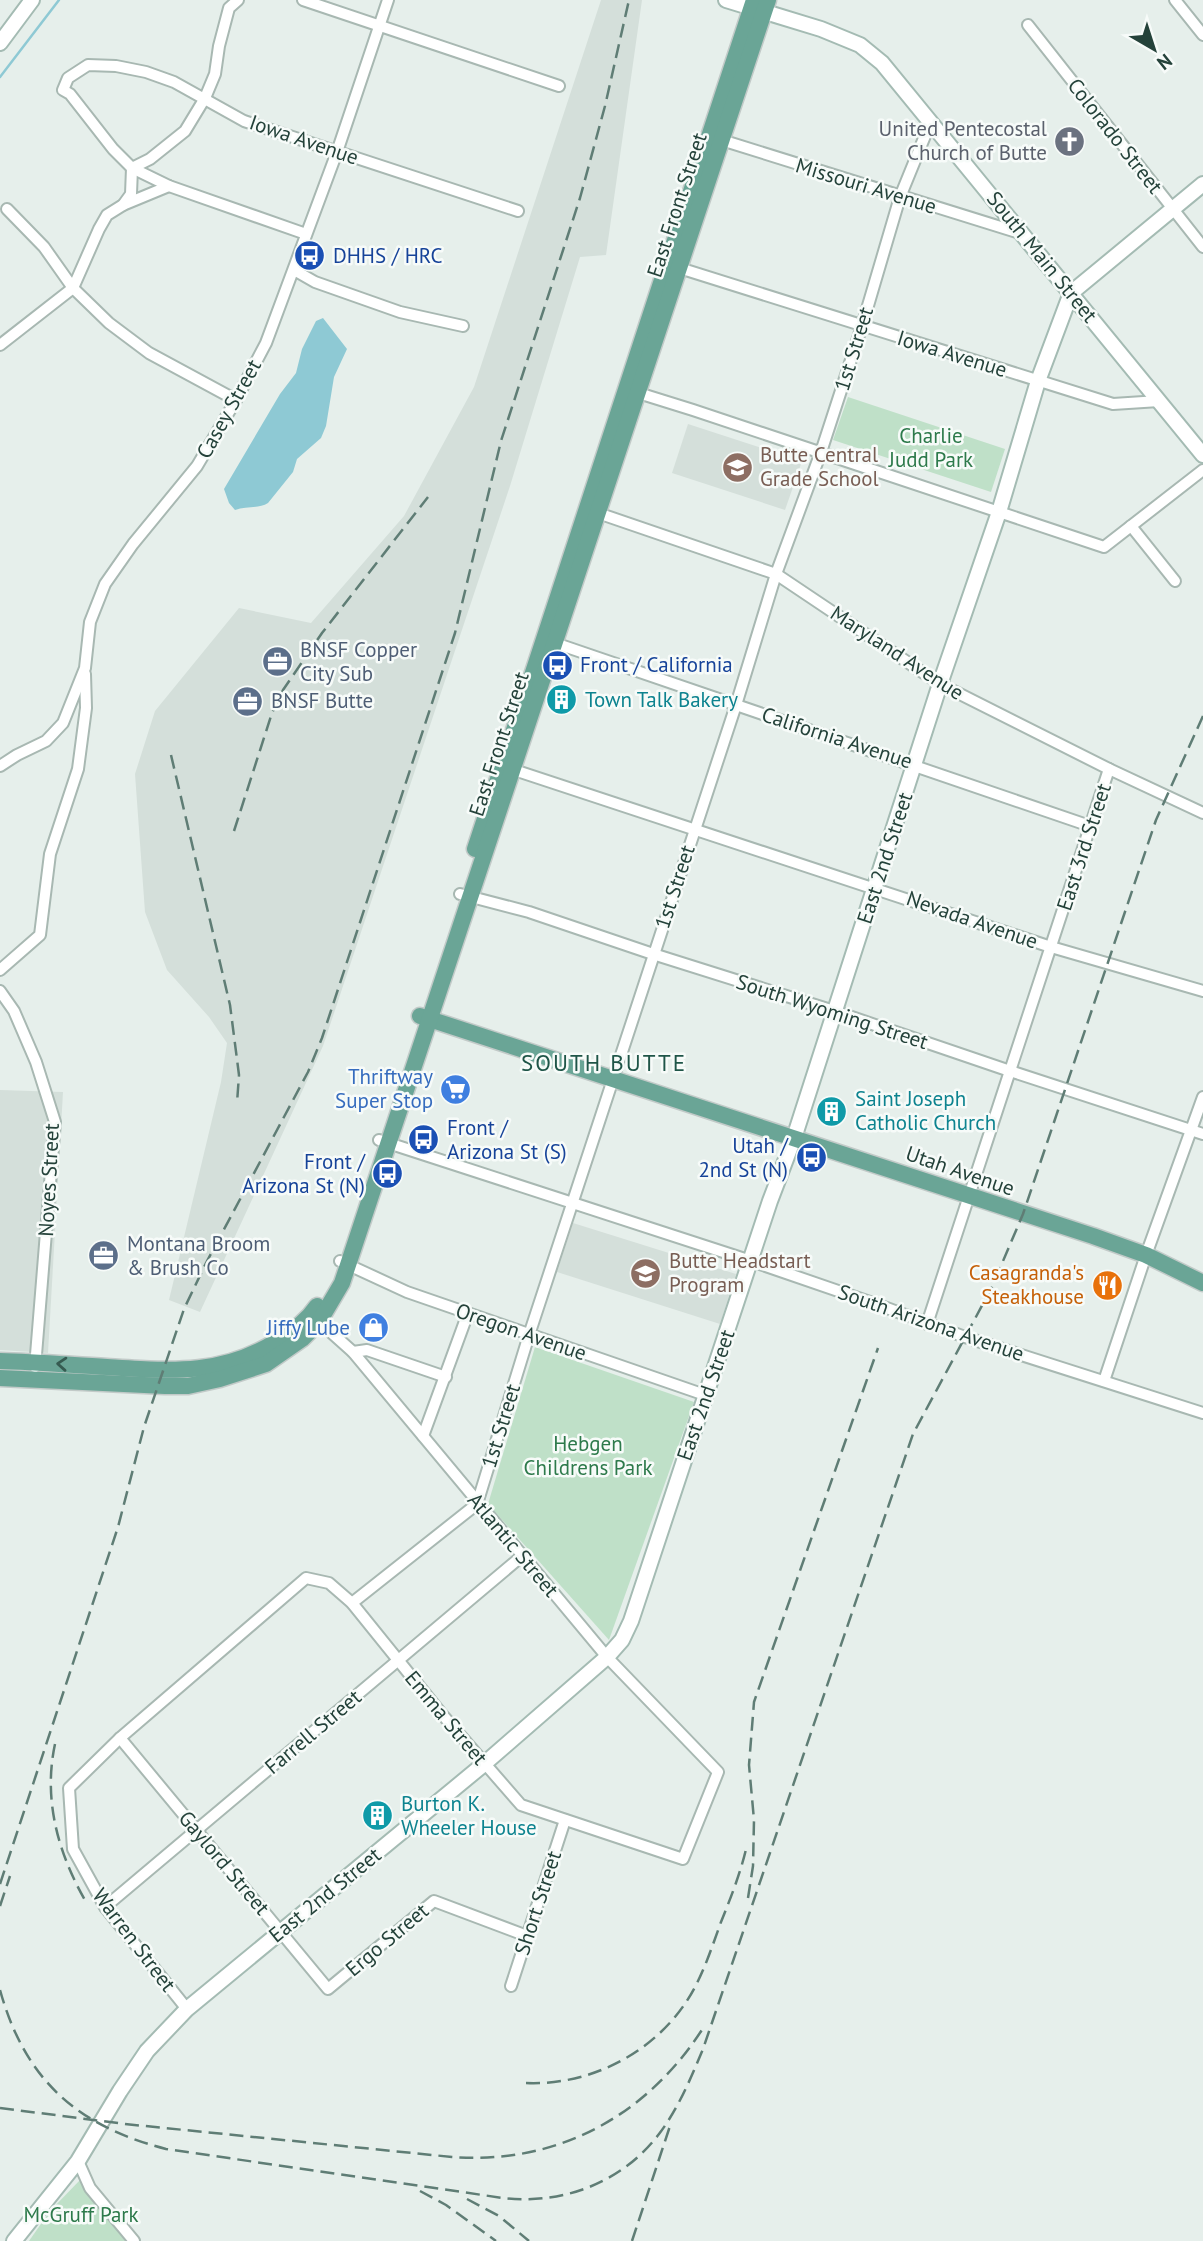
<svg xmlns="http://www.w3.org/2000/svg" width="1203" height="2241" font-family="'PT Sans',sans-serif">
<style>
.built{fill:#d4dfda}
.green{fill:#bfe0c8}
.water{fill:#8ec9d4}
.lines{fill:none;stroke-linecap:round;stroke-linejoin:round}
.stream{stroke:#8ec9d4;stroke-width:2.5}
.street-casing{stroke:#a8b8b2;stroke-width:14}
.secondary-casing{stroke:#a4bbb3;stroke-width:18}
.primary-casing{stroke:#c2cac8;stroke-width:19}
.street{stroke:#fff;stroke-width:10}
.secondary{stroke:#fff;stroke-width:14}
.primary{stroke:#6aa596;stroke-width:16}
.rail{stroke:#5f7d75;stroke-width:2.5;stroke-dasharray:14 7;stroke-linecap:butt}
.oneway{stroke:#365b51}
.labels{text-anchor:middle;stroke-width:5;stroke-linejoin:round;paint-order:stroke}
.worship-label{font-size:21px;fill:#5b616d;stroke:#f7fbf9;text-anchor:end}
.street-label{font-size:21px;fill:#24423a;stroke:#f7fbf9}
.transit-label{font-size:21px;fill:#164399;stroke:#f7fbf9;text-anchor:start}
.park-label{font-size:21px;fill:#2d7a4b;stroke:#f7fbf9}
.education-label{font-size:21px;fill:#785e54;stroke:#f7fbf9;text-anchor:start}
.service-label{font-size:21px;fill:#4e5e75;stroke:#f7fbf9;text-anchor:start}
.culture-label{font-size:21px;fill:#0d838f;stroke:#f7fbf9;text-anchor:start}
.shop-label{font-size:21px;fill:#366cbe;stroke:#f7fbf9;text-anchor:end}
.food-label{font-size:21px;fill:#c56008;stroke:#f7fbf9;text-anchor:end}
.neighbourhood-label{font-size:23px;letter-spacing:2px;fill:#1f5548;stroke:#f7fbf9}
</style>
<rect width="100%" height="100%" fill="#e6efeb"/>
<g class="built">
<polygon points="601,0 642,0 606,255 580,257 510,486 323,1046 200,1312 169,1300 221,1082 227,1043 209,1017 167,970 145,912 135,774 155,711 239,608 311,623 404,516 474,387"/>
<polygon points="688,424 802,461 785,510 672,473"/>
<polygon points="0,1090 63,1092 48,1353 0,1350"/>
<polygon points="573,1223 736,1274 720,1324 557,1272"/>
</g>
<g class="green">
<polygon points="848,397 1005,449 991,492 833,440"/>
<polygon points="535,1347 694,1402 609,1640 488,1504"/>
<polygon points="82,2178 134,2241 29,2241 50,2211"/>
</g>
<path class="water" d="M323 318 347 349 334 377 326 426 321 438 297 459 293 472 268 503C259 509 246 506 235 510L229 503 224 489 280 394 296 373 302 349 316 321Z"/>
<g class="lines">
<polyline class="stream" points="0,77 59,0"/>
<defs>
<g id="street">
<polyline points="303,0 559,86"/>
<polyline points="1175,0 1203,35"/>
<polyline points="1028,25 1203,247"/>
<polyline points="715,138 1023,234"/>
<polyline points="123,205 169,186"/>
<polyline points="7,209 44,247 73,288 109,323 149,353 236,400"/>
<polyline points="306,234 169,186 132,168 113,149 70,94 63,90 68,78 88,65 116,66 146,72 174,82 244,121 518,211"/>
<polyline points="673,266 1113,404 1159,401"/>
<polyline points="294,270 315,282 400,312 463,326"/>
<polyline points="0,345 73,288 99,229 107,215 123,205 131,194 132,168 150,159 185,131 205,98 215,74 219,46 229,8 238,0"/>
<polyline points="632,391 693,410 1104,547 1203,470"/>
<polyline points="592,511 776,574 940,684 1109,769 1203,813"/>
<polyline points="1131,526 1175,581"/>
<polyline points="549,641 1090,826"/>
<polyline points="0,766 17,755 46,741 63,723 85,668 90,622 105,584 133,544 197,466 236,400 266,343 337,152 388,0"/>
<polyline points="508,768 1051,947 1203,991"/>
<polyline points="460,894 529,912 653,954 834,1011 1010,1071 1203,1134"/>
<polyline points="0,970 40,935 50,854 78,769 86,708 85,674"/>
<polyline points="0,991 14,1011 36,1062 55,1122 35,1367"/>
<polyline points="379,1140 751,1261 876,1304 965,1337 1203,1413"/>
<polyline points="340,1261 407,1292 705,1395"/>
<polyline points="927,1324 1109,769"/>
<polyline points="353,1352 367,1350 446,1377"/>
<polyline points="1104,1381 1146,1255 1203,1097"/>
<polyline points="423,1436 468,1313"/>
<polyline points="352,1603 477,1504 529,1335 736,705 776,574 821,452 862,326 900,197 931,121"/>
<polyline points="120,1738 328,1989 434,1901 527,1936"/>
<polyline points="105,1907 522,1556"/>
<polyline points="511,1986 565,1820"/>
<polyline points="187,2009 105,1907 73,1849 69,1788 120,1738 306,1578 329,1583 352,1603 440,1712 521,1805 683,1859 718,1772 607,1657 353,1352 315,1318"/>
<polyline points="78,2161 90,2188 134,2241"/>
</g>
<g id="secondary">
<polyline points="726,0 821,29 860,45 882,63 1203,455"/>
<polyline points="0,43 32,0"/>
<polyline points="14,2241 78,2161 120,2091 147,2051 187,2009 484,1764 607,1657 622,1640 631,1621 770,1201 794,1138 940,684 999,512 1038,381 1071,293 1203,184"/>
</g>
<g id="primary">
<polyline points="475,849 754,0"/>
<polyline points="420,1016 1093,1236 1146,1255 1203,1283"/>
<path d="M0 1361C36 1362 71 1365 107 1367 170 1371 222 1376 277 1341 292 1332 307 1321 317 1306"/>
<polyline points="0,1378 165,1386 188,1386 220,1379 266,1364 302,1339 319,1322 342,1283 768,0"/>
</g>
</defs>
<use href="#street" class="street-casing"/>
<use href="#secondary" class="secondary-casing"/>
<use href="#primary" class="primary-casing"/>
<use href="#street" class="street"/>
<use href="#secondary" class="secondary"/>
<use href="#primary" class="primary"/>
<g class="rail">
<polyline points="171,755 230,1005 239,1075 237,1103"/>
<polyline points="234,831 272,713 283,690 322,633 428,497"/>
<path d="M55 1744C43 1800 58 1853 86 1902"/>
<polyline points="0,1884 118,1527 144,1427 184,1309 206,1263 308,1072 322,1038 455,633 501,441 580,198 605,106 629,0"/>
<polyline points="748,1898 753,1866 754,1820 749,1765 754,1702 878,1348"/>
<polyline points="0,1906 10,1876"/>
<path d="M0 1990C25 2080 77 2126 166 2149L503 2198C562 2205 622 2183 659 2134 678 2109 691 2078 703 2049L913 1434 992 1287 1023 1214 1156 820 1203 716"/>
<path d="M526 2083C595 2086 663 2048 695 1987 706 1966 713 1944 721 1922 731 1897 741 1872 747 1845"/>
<path d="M0 2108 125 2124 452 2157C558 2165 649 2115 705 2025"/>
<polyline points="420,2191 446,2205 496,2241"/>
<polyline points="467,2199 499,2216 529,2241"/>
<polyline points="632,2241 670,2126"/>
</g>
</g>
<defs><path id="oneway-chevron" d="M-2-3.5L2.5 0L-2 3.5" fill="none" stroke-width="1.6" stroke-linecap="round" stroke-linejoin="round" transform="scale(1.75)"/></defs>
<use class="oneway" href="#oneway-chevron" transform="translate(62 1364) rotate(-176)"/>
<defs>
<symbol id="church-disc" viewBox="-11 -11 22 22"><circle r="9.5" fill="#6b7280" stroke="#f7fbf9"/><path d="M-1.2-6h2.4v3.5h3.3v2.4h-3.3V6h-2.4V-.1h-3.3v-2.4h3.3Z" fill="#fff"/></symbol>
<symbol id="bus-disc" viewBox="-11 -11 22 22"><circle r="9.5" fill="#1a4fb4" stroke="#f7fbf9"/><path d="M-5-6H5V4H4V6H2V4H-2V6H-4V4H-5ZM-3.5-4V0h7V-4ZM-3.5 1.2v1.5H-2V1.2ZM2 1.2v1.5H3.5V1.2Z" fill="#fff"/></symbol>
<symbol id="school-disc" viewBox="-11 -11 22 22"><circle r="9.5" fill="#8d6e63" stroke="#f7fbf9"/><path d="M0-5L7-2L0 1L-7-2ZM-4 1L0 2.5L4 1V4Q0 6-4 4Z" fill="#fff"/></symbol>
<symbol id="office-disc" viewBox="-11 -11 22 22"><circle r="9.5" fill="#5c6f8a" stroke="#f7fbf9"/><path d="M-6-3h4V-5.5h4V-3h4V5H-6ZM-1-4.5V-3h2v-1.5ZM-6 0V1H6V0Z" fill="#fff"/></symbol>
<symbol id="building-disc" viewBox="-11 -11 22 22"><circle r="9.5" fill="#0f9aa8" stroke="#f7fbf9"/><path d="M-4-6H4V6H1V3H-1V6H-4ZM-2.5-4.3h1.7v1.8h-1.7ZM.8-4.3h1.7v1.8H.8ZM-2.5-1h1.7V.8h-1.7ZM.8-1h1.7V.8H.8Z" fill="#fff"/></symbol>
<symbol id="supermarket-disc" viewBox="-11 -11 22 22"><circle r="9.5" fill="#3f7fe0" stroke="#f7fbf9"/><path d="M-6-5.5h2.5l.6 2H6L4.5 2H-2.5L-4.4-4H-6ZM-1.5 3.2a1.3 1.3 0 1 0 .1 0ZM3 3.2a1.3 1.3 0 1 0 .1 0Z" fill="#fff"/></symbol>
<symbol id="restaurant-disc" viewBox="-11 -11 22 22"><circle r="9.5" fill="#e8710a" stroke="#f7fbf9"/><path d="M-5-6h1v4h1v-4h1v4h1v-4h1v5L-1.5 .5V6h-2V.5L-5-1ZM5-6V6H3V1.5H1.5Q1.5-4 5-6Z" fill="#fff"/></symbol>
<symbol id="shop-disc" viewBox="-11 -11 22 22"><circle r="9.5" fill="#3f7fe0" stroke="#f7fbf9"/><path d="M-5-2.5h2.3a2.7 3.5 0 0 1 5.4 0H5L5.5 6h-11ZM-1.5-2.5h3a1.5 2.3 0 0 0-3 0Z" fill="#fff"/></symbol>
</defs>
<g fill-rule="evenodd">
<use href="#church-disc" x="1052" y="124" width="35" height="35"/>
<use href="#bus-disc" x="292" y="238" width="35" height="35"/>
<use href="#school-disc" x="720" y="450" width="35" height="35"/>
<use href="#office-disc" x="260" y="644" width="35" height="35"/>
<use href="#bus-disc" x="540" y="648" width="35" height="35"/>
<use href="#building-disc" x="544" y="682" width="35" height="35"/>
<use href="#office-disc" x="230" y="684" width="35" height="35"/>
<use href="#supermarket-disc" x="438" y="1072" width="35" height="35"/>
<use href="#building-disc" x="814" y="1094" width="35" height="35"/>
<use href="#bus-disc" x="406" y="1122" width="35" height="35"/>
<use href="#bus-disc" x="794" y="1140" width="35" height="35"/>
<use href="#bus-disc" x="370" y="1156" width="35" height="35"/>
<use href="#office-disc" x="86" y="1238" width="35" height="35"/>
<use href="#school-disc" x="628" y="1256" width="35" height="35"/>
<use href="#restaurant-disc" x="1090" y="1268" width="35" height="35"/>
<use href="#shop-disc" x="356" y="1310" width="35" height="35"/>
<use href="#building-disc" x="360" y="1798" width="35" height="35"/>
</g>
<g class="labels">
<g class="worship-label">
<text x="1047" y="136">United Pentecostal<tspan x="1047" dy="24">Church of Butte</tspan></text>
</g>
<g class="street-label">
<text transform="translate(1115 136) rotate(52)" y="7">Colorado Street</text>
<text transform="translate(304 140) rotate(19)" y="7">Iowa Avenue</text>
<text transform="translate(866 186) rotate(17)" y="7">Missouri Avenue</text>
<text transform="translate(677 205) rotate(-72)" y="7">East Front Street</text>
<text transform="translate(1042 257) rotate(51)" y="7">South Main Street</text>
<text transform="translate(854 349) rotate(-73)" y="7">1st Street</text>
<text transform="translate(952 354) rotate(17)" y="7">Iowa Avenue</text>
<text transform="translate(229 409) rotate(-61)" y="7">Casey Street</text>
<text transform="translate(897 653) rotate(33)" y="7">Maryland Avenue</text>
<text transform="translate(837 738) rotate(18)" y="7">California Avenue</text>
<text transform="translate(499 744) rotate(-72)" y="7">East Front Street</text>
<text transform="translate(1084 847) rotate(-72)" y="7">East 3rd Street</text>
<text transform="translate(885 858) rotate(-72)" y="7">East 2nd Street</text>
<text transform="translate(675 887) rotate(-72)" y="7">1st Street</text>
<text transform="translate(972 920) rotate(19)" y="7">Nevada Avenue</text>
<text transform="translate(832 1012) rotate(18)" y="7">South Wyoming Street</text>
<text transform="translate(960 1171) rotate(19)" y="7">Utah Avenue</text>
<text transform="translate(49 1180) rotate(-87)" y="7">Noyes Street</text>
<text transform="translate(931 1323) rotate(19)" y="7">South Arizona Avenue</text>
<text transform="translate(521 1332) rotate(19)" y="7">Oregon Avenue</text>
<text transform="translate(706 1395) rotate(-71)" y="7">East 2nd Street</text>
<text transform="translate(501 1426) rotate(-73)" y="7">1st Street</text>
<text transform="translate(513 1545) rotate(50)" y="7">Atlantic Street</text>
<text transform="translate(446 1718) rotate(50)" y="7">Emma Street</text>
<text transform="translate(313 1732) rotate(-40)" y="7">Farrell Street</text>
<text transform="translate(224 1863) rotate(50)" y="7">Gaylord Street</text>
<text transform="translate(325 1895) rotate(-39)" y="7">East 2nd Street</text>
<text transform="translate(538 1903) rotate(-72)" y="7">Short Street</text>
<text transform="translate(134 1940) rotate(53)" y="7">Warren Street</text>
<text transform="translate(387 1940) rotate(-40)" y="7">Ergo Street</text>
</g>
<g class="transit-label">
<text x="333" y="263">DHHS / HRC</text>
<text x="580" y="672">Front / California</text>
<text x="447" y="1135">Front /<tspan x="447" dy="24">Arizona St (S)</tspan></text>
<text x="788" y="1153" text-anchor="end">Utah /<tspan x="788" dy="24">2nd St (N)</tspan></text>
<text x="365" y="1169" text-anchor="end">Front /<tspan x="365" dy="24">Arizona St (N)</tspan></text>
</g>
<g class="park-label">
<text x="931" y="443">Charlie<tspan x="931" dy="24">Judd Park</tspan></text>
<text x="588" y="1451">Hebgen<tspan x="588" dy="24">Childrens Park</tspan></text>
<text x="81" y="2222">McGruff Park</text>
</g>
<g class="education-label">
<text x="760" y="462">Butte Central<tspan x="760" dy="24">Grade School</tspan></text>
<text x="669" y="1268">Butte Headstart<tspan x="669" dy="24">Program</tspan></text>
</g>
<g class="service-label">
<text x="300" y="657">BNSF Copper<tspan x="300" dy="24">City Sub</tspan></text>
<text x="271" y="708">BNSF Butte</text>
<text x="127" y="1251">Montana Broom<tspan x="127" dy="24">&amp; Brush Co</tspan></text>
</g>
<g class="culture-label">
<text x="585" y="707">Town Talk Bakery</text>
<text x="855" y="1106">Saint Joseph<tspan x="855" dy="24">Catholic Church</tspan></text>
<text x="401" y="1811">Burton K.<tspan x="401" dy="24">Wheeler House</tspan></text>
</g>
<g class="shop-label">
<text x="433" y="1084">Thriftway<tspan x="433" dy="24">Super Stop</tspan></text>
<text x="350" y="1335">Jiffy Lube</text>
</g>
<g class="food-label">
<text x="1084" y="1280">Casagranda's<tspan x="1084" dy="24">Steakhouse</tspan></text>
</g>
<g class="neighbourhood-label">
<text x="604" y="1071">SOUTH BUTTE</text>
</g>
</g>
<g transform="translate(1154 49) rotate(141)" stroke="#f7fbf9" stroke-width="5" paint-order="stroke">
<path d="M0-5L12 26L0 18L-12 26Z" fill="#24423a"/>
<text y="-10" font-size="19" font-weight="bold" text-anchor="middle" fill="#24423a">N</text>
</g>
</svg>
